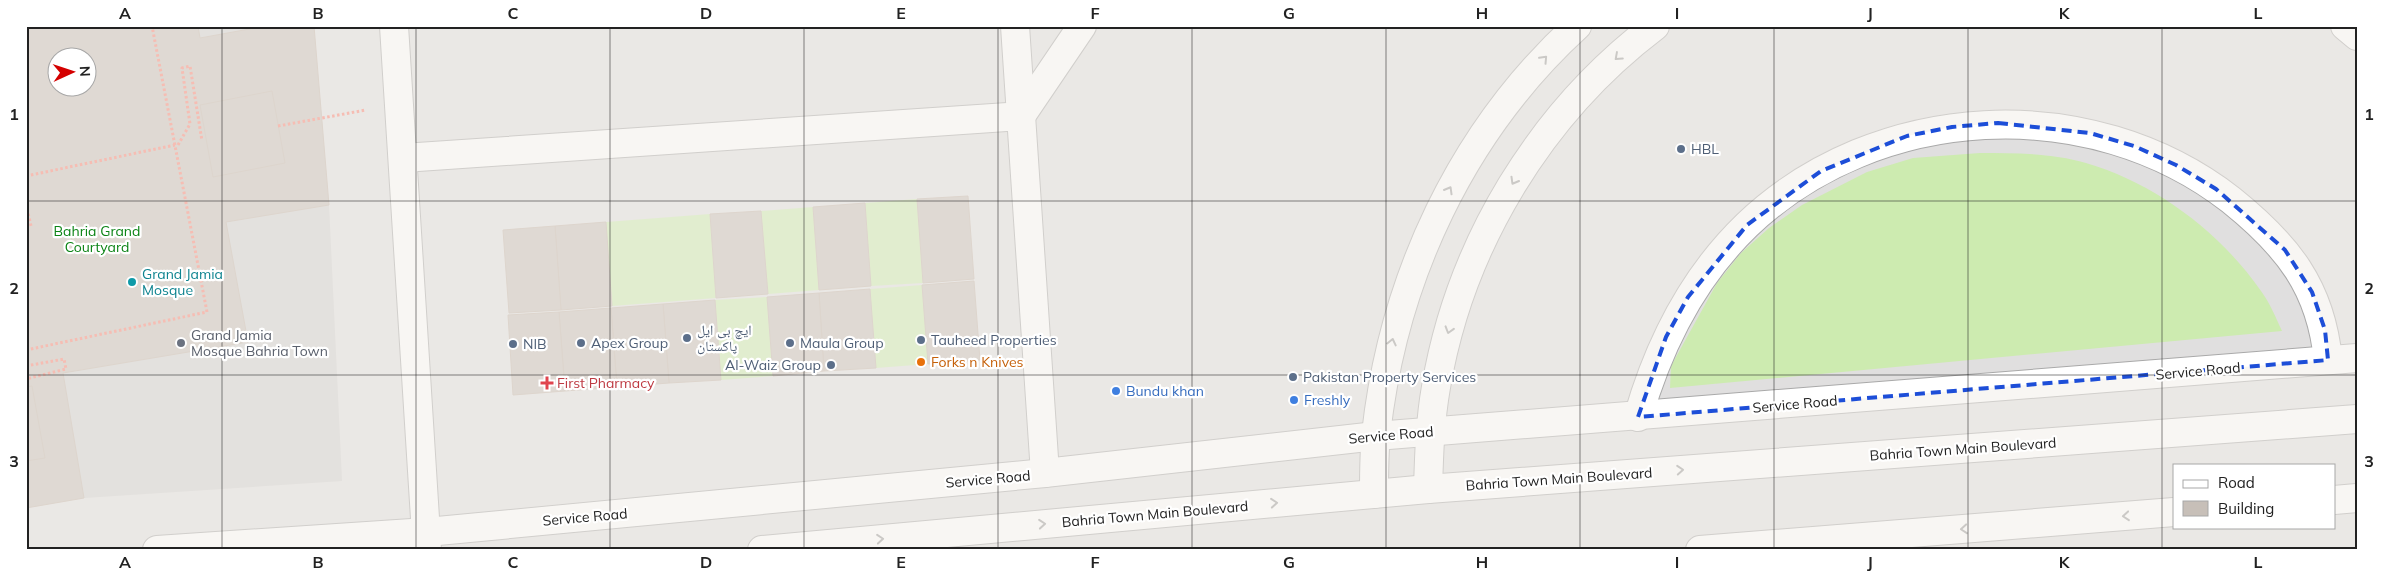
<svg xmlns="http://www.w3.org/2000/svg" width="2383" height="576" font-family="Mulish,'Noto Naskh Arabic',sans-serif">
<style>
.residential{fill:#e0dfdf;fill-rule:evenodd}
.religious{fill:#d0d0d0;fill-rule:evenodd}
.grass{fill:#cdebb0}
.building{fill:#c7bfb8;stroke:#c4b6ab;fill-rule:evenodd}
.lines{fill:none;stroke-linecap:round;stroke-linejoin:round}
.minor-casing{stroke:#a9a9a9;stroke-width:30}
.path{stroke:#fa8072;stroke-width:3;stroke-dasharray:2.5 2.5;stroke-linecap:butt}
.minor{stroke:#fff;stroke-width:28}
.oneway{stroke:#9c9c9c}
.marked{fill:none;stroke:#1d4ed8;stroke-width:4;stroke-dasharray:10 6;stroke-linejoin:round}
.grid{fill:none;stroke:#222;stroke-width:1;stroke-opacity:0.55}
.service-dot{fill:#5c6f8a;stroke:#fff;stroke-width:2}
.culture-dot{fill:#0f9aa8;stroke:#fff;stroke-width:2}
.worship-dot{fill:#6b7280;stroke:#fff;stroke-width:2}
.food-dot{fill:#e8710a;stroke:#fff;stroke-width:2}
.health-dot{fill:#e0444e;stroke:#fff;stroke-width:2}
.shop-dot{fill:#3f7fe0;stroke:#fff;stroke-width:2}
.labels{text-anchor:middle;stroke-width:4.5;stroke-linejoin:round;paint-order:stroke}
.service-label{font-size:14px;fill:#4e5e75;stroke:#fff;text-anchor:start}
.park-label{font-size:14px;fill:#0c8416;stroke:#fff}
.culture-label{font-size:14px;fill:#0d838f;stroke:#fff;text-anchor:start}
.worship-label{font-size:14px;fill:#5b616d;stroke:#fff;text-anchor:start}
.food-label{font-size:14px;fill:#c56008;stroke:#fff;text-anchor:start}
.street-label{font-size:14px;fill:#222;stroke:#fff}
.health-label{font-size:14px;fill:#be3a42;stroke:#fff;text-anchor:start}
.shop-label{font-size:14px;fill:#366cbe;stroke:#fff;text-anchor:start}
.neatline{fill:none;stroke:#222;stroke-width:2}
.grid-label{font-size:16px;text-anchor:middle;font-weight:bold;fill:#222}
</style>
<rect width="100%" height="100%" fill="#f2efe9"/>
<path class="residential" d="M26 26H2357V550H26ZM58 58H88V88H58ZM2174 465H2334V527H2174Z"/>
<path class="religious" d="M26 26H314L329 205 342 481 84 498 26 508ZM58 58H88V88H58Z"/>
<g class="grass">
<path d="M1980 153C2014 153 2052 153 2086 163 2155 183 2220 232 2261 291 2270 303 2276 318 2282 331L1670 388 1671 366 1717 283 1741 253 1769 228 1802 205 1867 172 1913 158Z"/>
<polygon points="917,199 923,283 871,286 865,203"/>
<polygon points="813,207 819,290 768,294 761,211"/>
<polygon points="710,214 716,298 612,306 606,222"/>
<polygon points="922,285 928,364 876,368 870,289"/>
<polygon points="767,297 773,376 721,380 715,300"/>
</g>
<g class="building">
<path d="M26 26H198L200 38 266 26H314L329 205 226 222 248 342 63 373 84 498 26 508ZM58 58H88V88H58Z"/>
<polygon points="272,91 285,163 213,177 200,105"/>
<polygon points="968,196 974,279 923,283 917,199"/>
<polygon points="865,203 871,286 819,290 813,207"/>
<polygon points="761,211 768,294 716,298 710,214"/>
<polygon points="606,222 612,306 561,310 555,226"/>
<polygon points="555,226 561,310 509,313 503,230"/>
<polygon points="974,281 980,360 928,364 922,285"/>
<polygon points="870,289 876,368 824,371 819,293"/>
<polygon points="819,293 824,371 773,376 767,297"/>
<polygon points="715,300 721,380 669,383 663,304"/>
<polygon points="663,304 669,383 617,387 611,308"/>
<polygon points="611,308 617,387 565,391 559,312"/>
<polygon points="559,312 565,391 513,395 508,315"/>
<polygon points="32,386 45,458 26,461 26,387"/>
</g>
<g class="lines">
<defs>
<g id="minor">
<polyline points="394,26 427,550"/>
<polyline points="1015,26 1045,473"/>
<polyline points="2345,26 2357,36"/>
<polyline points="403,158 1021,116 1082,26"/>
<path d="M1638 417C1659 344 1692 278 1747 225 1876 102 2090 90 2231 200 2287 245 2321 287 2328 360"/>
<path d="M1428 489C1429 455 1430 421 1436 387 1460 245 1540 113 1655 26"/>
<path d="M1374 494C1374 474 1374 454 1376 434 1393 279 1461 132 1577 26"/>
<polyline points="2334,500 2357,498"/>
<polyline points="157,550 427,532 1045,473 1376,436 2357,358"/>
<polyline points="762,550 1428,489 2357,419"/>
<polyline points="1700,550 2174,512"/>
</g>
</defs>
<use href="#minor" class="minor-casing"/>
<g class="path">
<polyline points="278,126 366,110"/>
<polyline points="178,145 190,124 182,68 190,66 202,141"/>
<polyline points="26,176 175,145"/>
<polyline points="26,204 31,226 26,227"/>
<polyline points="26,350 207,312 152,26"/>
<polyline points="26,366 64,359 66,369 26,379"/>
</g>
<use href="#minor" class="minor"/>
</g>
<defs><path id="oneway-chevron" d="M-2-3.5L2.5 0L-2 3.5" fill="none" stroke-width="1.6" stroke-linecap="round" stroke-linejoin="round" transform="scale(1.25)"/></defs>
<g class="oneway">
<use href="#oneway-chevron" transform="translate(1618 57) rotate(138)"/>
<use href="#oneway-chevron" transform="translate(1544 59) rotate(-47)"/>
<use href="#oneway-chevron" transform="translate(1514 181) rotate(120)"/>
<use href="#oneway-chevron" transform="translate(1449 190) rotate(-60)"/>
<use href="#oneway-chevron" transform="translate(1449 330) rotate(107)"/>
<use href="#oneway-chevron" transform="translate(1392 342) rotate(-77)"/>
<use href="#oneway-chevron" transform="translate(1680 470) rotate(-4)"/>
<use href="#oneway-chevron" transform="translate(1274 503) rotate(-5)"/>
<use href="#oneway-chevron" transform="translate(2126 516) rotate(175)"/>
<use href="#oneway-chevron" transform="translate(1042 524) rotate(-5)"/>
<use href="#oneway-chevron" transform="translate(1964 529) rotate(175)"/>
<use href="#oneway-chevron" transform="translate(880 539) rotate(-5)"/>
</g>
<path d="M0 0H2383V576H0ZM1998 123 2090 133 2134 146 2176 165 2216 189 2285 250 2312 292 2325 330 2328 360 1638 417 1666 337 1688 297 1747 225 1821 171 1907 136 1952 127Z" fill="#f2efe9" fill-opacity=".55" fill-rule="evenodd"/>
<path class="marked" d="M1998 123 2090 133 2134 146 2176 165 2216 189 2285 250 2312 292 2325 330 2328 360 1638 417 1666 337 1688 297 1747 225 1821 171 1907 136 1952 127Z"/>
<path class="grid" d="M222 26V550M416 26V550M610 26V550M804 26V550M998 26V550M1192 26V550M1386 26V550M1580 26V550M1774 26V550M1968 26V550M2162 26V550M26 201H2357M26 375H2357"/>
<g class="service-dot">
<circle cx="1681" cy="149" r="5"/>
<circle cx="687" cy="338" r="5"/>
<circle cx="921" cy="340" r="5"/>
<circle cx="581" cy="343" r="5"/>
<circle cx="790" cy="343" r="5"/>
<circle cx="513" cy="344" r="5"/>
<circle cx="831" cy="365" r="5"/>
<circle cx="1293" cy="377" r="5"/>
</g>
<circle class="culture-dot" cx="132" cy="282" r="5"/>
<circle class="worship-dot" cx="181" cy="343" r="5"/>
<circle class="food-dot" cx="921" cy="362" r="5"/>
<path class="health-dot" d="M544.5 375.5h5v5h5v5h-5v5h-5v-5h-5v-5h5z"/>
<g class="shop-dot">
<circle cx="1116" cy="391" r="5"/>
<circle cx="1294" cy="400" r="5"/>
</g>
<g class="labels">
<g class="service-label">
<text x="1691" y="154">HBL</text>
<text x="697" y="335">ایچ بی ایل<tspan x="697" dy="16">پاکستان</tspan></text>
<text x="931" y="345">Tauheed Properties</text>
<text x="591" y="348">Apex Group</text>
<text x="800" y="348">Maula Group</text>
<text x="523" y="349">NIB</text>
<text x="821" y="370" text-anchor="end">Al-Waiz Group</text>
<text x="1303" y="382">Pakistan Property Services</text>
</g>
<g class="park-label">
<text x="97" y="236">Bahria Grand<tspan x="97" dy="16">Courtyard</tspan></text>
</g>
<g class="culture-label">
<text x="142" y="279">Grand Jamia<tspan x="142" dy="16">Mosque</tspan></text>
</g>
<g class="worship-label">
<text x="191" y="340">Grand Jamia<tspan x="191" dy="16">Mosque Bahria Town</tspan></text>
</g>
<g class="food-label">
<text x="931" y="367">Forks n Knives</text>
</g>
<g class="street-label">
<text transform="translate(2198 371) rotate(-5)" y="5">Service Road</text>
<text transform="translate(1795 404) rotate(-5)" y="5">Service Road</text>
<text transform="translate(1391 435) rotate(-5)" y="5">Service Road</text>
<text transform="translate(1963 449) rotate(-4)" y="5">Bahria Town Main Boulevard</text>
<text transform="translate(988 479) rotate(-5)" y="5">Service Road</text>
<text transform="translate(1559 479) rotate(-4)" y="5">Bahria Town Main Boulevard</text>
<text transform="translate(1155 514) rotate(-5)" y="5">Bahria Town Main Boulevard</text>
<text transform="translate(585 517) rotate(-5)" y="5">Service Road</text>
</g>
<g class="health-label">
<text x="557" y="388">First Pharmacy</text>
</g>
<g class="shop-label">
<text x="1126" y="396">Bundu khan</text>
<text x="1304" y="405">Freshly</text>
</g>
</g>
<rect width="2383" height="576" fill="none" stroke="#ffffff" stroke-width="55"/>
<rect x="2173" y="464" width="162" height="65" fill="#ffffff" stroke="#a7a7a7"/>
<rect x="2183" y="480" width="25" height="8" fill="#ffffff" stroke="#a7a7a7"/>
<text x="2218" y="488" font-size="15" fill="#222222">Road</text>
<rect x="2183" y="501" width="25" height="15" fill="#c7bfb8" stroke="#a7a7a7"/>
<text x="2218" y="514" font-size="15" fill="#222222">Building</text>
<g transform="translate(72 72) rotate(87)"><circle r="24" fill="#ffffff" stroke="#a7a7a7"/>
<path d="M0-4L9 19L0 12L-9 19Z" fill="#d40000"/>
<text y="-8" font-size="14" font-weight="bold" text-anchor="middle" fill="#222222">N</text>
</g>
<rect x="28" y="28" width="2328" height="520" class="neatline"/>
<g class="grid-label">
<text x="125" y="19">A</text>
<text x="318" y="19">B</text>
<text x="513" y="19">C</text>
<text x="706" y="19">D</text>
<text x="901" y="19">E</text>
<text x="1095" y="19">F</text>
<text x="1289" y="19">G</text>
<text x="1482" y="19">H</text>
<text x="1677" y="19">I</text>
<text x="1870" y="19">J</text>
<text x="2064" y="19">K</text>
<text x="2258" y="19">L</text>
<text x="14" y="120">1</text>
<text x="2369" y="120">1</text>
<text x="14" y="294">2</text>
<text x="2369" y="294">2</text>
<text x="14" y="467">3</text>
<text x="2369" y="467">3</text>
<text x="125" y="568">A</text>
<text x="318" y="568">B</text>
<text x="513" y="568">C</text>
<text x="706" y="568">D</text>
<text x="901" y="568">E</text>
<text x="1095" y="568">F</text>
<text x="1289" y="568">G</text>
<text x="1482" y="568">H</text>
<text x="1677" y="568">I</text>
<text x="1870" y="568">J</text>
<text x="2064" y="568">K</text>
<text x="2258" y="568">L</text>
</g>
</svg>
